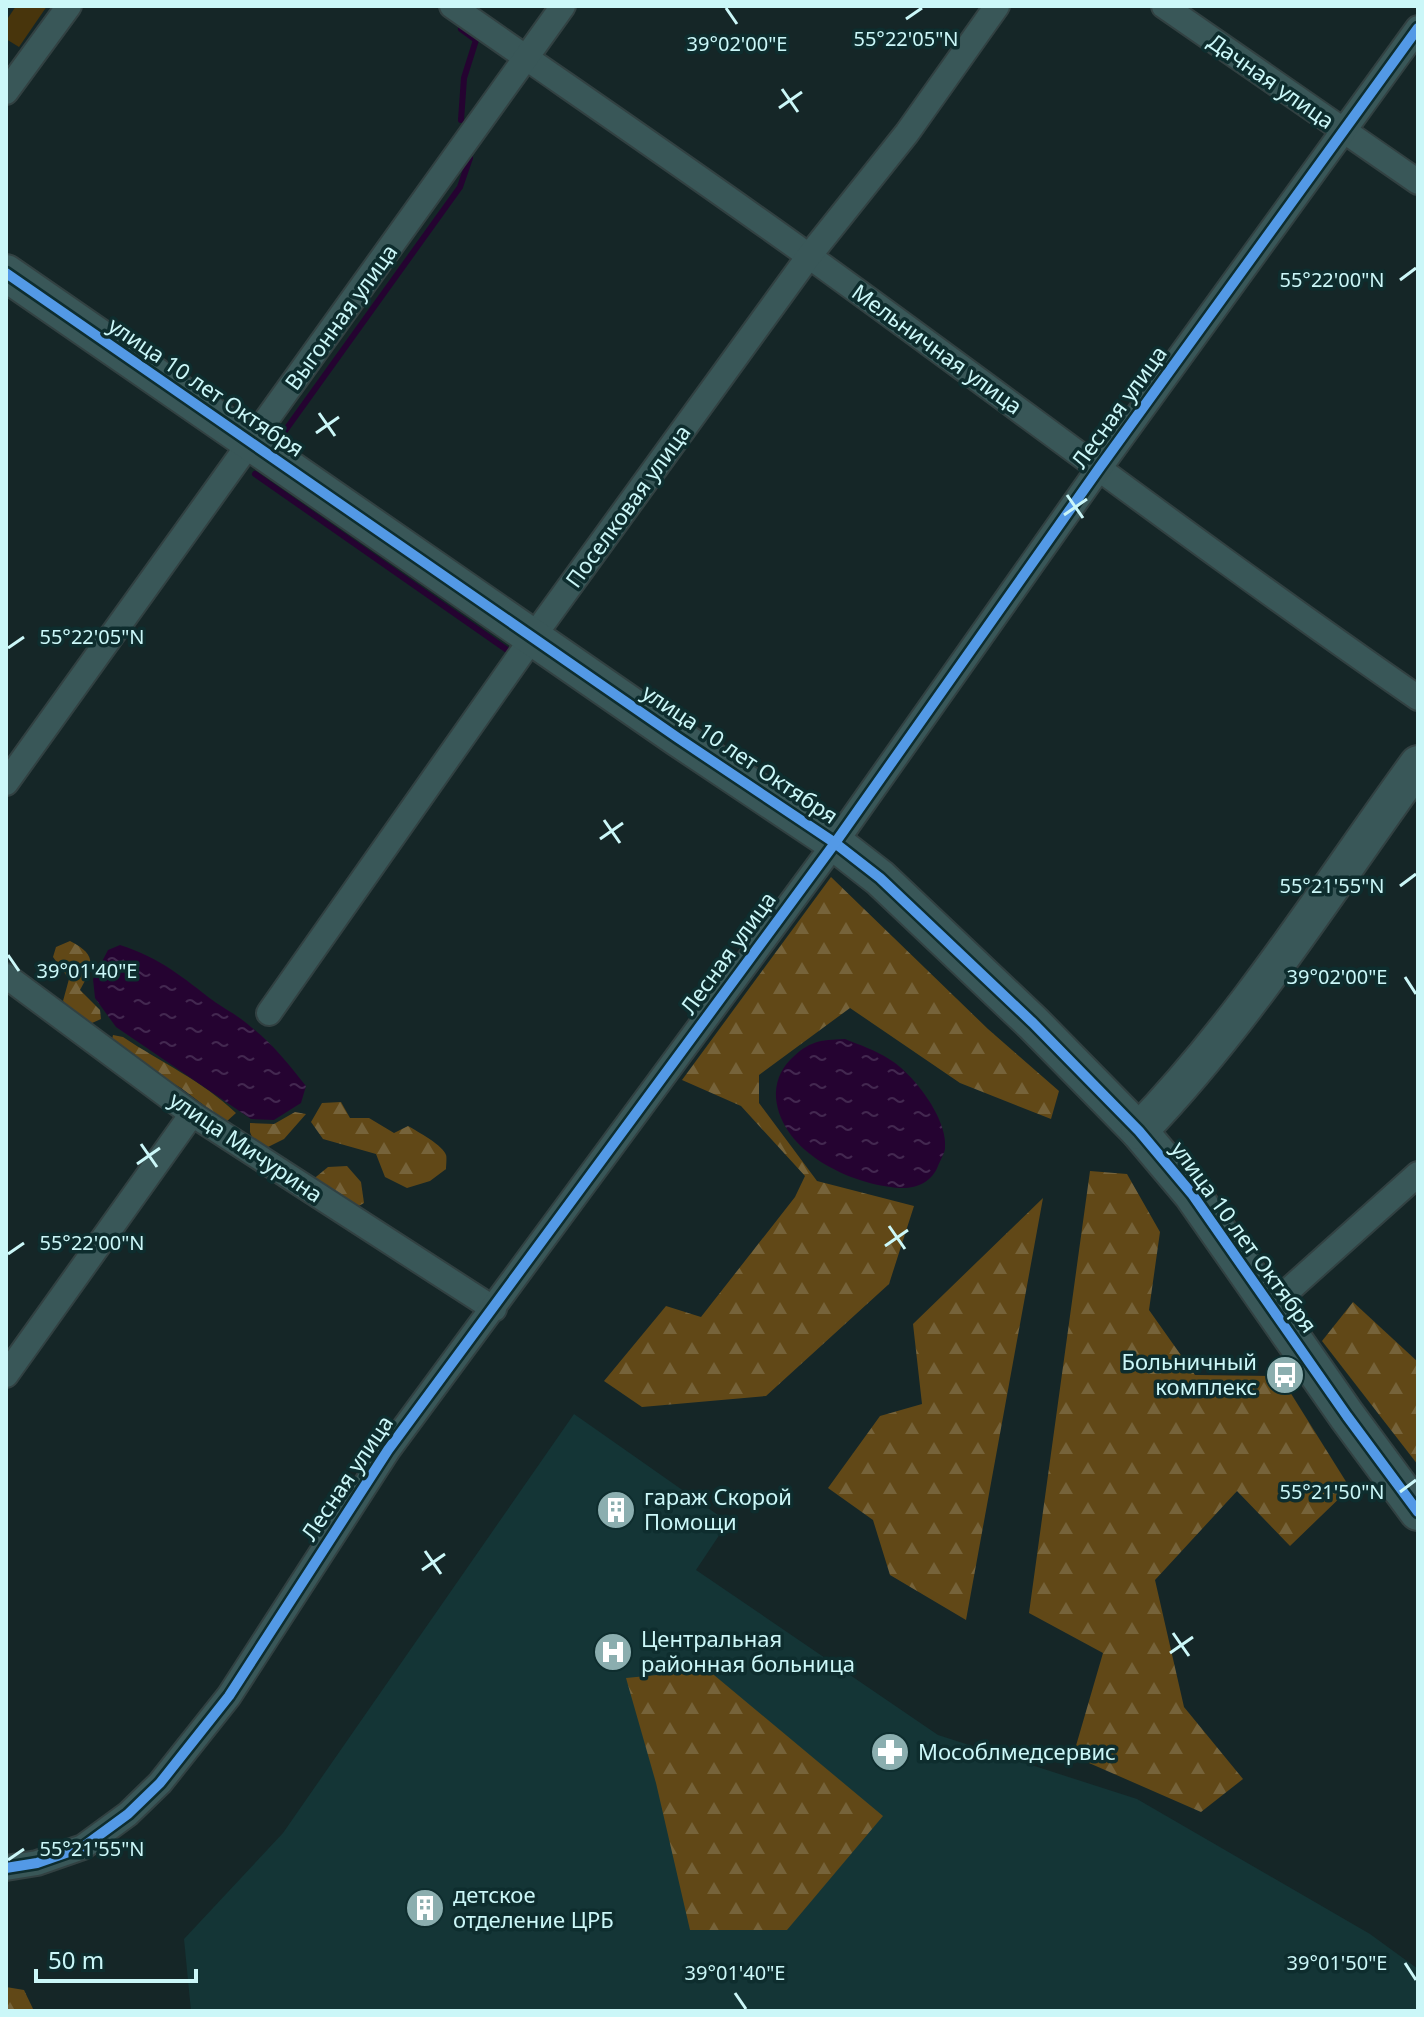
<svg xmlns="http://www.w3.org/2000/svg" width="1424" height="2017" font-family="'Noto Sans',sans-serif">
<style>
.built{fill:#143536}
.green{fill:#48350c}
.forest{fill:url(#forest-firs)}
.water{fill:url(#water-ripples)}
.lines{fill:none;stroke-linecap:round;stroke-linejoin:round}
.stream{stroke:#250331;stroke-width:6}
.street-casing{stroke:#324142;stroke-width:28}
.secondary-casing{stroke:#324142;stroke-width:40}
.street{stroke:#395758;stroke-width:24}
.secondary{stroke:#395758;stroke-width:36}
.cycleway-casing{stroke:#0e2d2e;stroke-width:15}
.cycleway{stroke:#5399e6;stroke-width:10}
.ticks{fill:none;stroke:#cbf7f8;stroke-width:3}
.labels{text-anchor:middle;stroke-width:7;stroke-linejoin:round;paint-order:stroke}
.street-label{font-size:22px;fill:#cbf7f8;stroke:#0e2d2e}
.poi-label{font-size:22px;fill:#cbf7f8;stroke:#0e2d2e;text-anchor:start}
.ticks-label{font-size:20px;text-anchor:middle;fill:#cbf7f8;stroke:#0e2d2e;stroke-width:7;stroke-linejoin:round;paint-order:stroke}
</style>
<defs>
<pattern id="forest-firs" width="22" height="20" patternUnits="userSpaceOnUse" patternTransform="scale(2)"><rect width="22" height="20" fill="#614817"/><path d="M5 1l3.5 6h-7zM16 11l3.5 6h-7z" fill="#76633a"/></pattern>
<pattern id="water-ripples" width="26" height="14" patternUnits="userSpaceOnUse" patternTransform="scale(2)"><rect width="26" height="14" fill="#250331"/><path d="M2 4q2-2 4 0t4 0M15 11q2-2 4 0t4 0" fill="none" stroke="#432850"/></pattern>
</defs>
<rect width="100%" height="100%" fill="#152627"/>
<polygon class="built" points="574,1414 728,1522 696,1570 938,1735 1137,1799 1370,1934 1418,1969 1418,2011 191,2011 184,1939 283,1833"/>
<polygon class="green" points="16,6 47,6 19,47 6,39 6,21"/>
<g class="forest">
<polygon points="831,877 988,1029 1059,1091 1051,1119 960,1083 850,1008 759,1075 759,1103 817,1181 914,1206 889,1284 766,1396 642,1407 604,1381 666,1306 701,1317 795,1197 805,1176 741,1106 682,1080"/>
<path d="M70 941C98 955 93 966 80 990L100 1010 101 1019 92 1023 76 1016 63 1001 69 979 53 957 56 947Z"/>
<path d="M113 1035 123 1037C162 1063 201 1080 236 1113L226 1122 181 1088 120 1053 111 1044Z"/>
<path d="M341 1102 350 1118H369L394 1133 408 1126C417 1131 444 1146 446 1155 447 1157 446 1167 446 1169L430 1181 407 1188 385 1177 376 1154 323 1139 311 1122 322 1103Z"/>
<polygon points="295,1112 306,1114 284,1139 268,1147 254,1142 250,1132 250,1123 274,1124"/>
<polygon points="347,1166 361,1182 364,1203 350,1211 311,1181 328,1167"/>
<polygon points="1090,1171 1127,1174 1160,1232 1149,1310 1195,1375 1280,1376 1350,1488 1290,1546 1237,1491 1155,1580 1184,1707 1243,1779 1201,1812 1073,1756 1103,1653 1029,1613"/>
<polygon points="1043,1198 966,1620 890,1575 873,1520 828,1488 880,1416 922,1404 913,1324"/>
<polygon points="1353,1302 1418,1362 1418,1465 1322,1341"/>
<polygon points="708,1670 883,1816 787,1930 690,1930 656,1783 626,1678"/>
<polygon points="6,1987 24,1990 34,2011 6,2011"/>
</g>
<g class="water">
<path d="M120 945C161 958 182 977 215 1002 227 1010 240 1017 251 1027 272 1043 289 1065 306 1086L301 1103 274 1120 251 1119 116 1027 95 998 93 979 108 950Z"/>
<path d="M845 1039C860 1045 875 1050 889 1059 913 1073 949 1120 945 1149 944 1154 940 1161 938 1166 932 1182 916 1189 900 1188 851 1185 781 1152 776 1098 775 1084 780 1070 790 1060 809 1041 819 1040 845 1039Z"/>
</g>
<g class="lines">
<g class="stream">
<polyline points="461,29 476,40 464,78 461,120"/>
<polyline points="277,442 460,187 470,158"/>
<polyline points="255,474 510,652 508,656"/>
</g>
<defs>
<g id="street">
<path d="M452 6C572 90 694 173 813 259 1015 405 1213 556 1418 698"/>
<polyline points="1164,6 1418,182"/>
<polyline points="6,92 69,6"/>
<polyline points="6,783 563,6"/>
<polyline points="6,976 192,1114 494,1309"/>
<polyline points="269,1013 533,637 809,256 907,133 997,6"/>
<polyline points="1272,1305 1418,1174"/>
<polyline points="6,1375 192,1114"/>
<polyline points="6,1868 37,1863 83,1847 128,1814 160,1783 229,1696 388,1450 835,843 1100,467 1418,28"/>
</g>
<g id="secondary">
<polyline points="6,273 678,738 835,843 880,878 1033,1023 1139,1131 1192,1194 1347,1416 1418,1512"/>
<path d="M1139 1131C1246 1020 1328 888 1418 764"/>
</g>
</defs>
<use href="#street" class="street-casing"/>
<use href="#secondary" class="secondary-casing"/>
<use href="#street" class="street"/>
<use href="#secondary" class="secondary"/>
<defs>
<g id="cycleway">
<polyline points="6,273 678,738 835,843 880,878 1033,1023 1139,1131 1192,1194 1347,1416 1418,1512"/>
<polyline points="6,1868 37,1863 83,1847 128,1814 160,1783 229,1696 388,1450 835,843 1100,467 1418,28"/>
</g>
</defs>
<use href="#cycleway" class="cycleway-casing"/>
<use href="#cycleway" class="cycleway"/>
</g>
<path class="ticks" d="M726 8 737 24M906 19 922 8M782 89 798 112M779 108 802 92M1400 280 1416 268M319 413 335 436M316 433 339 417M1067 495 1083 518M1064 515 1087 499M8 648 24 637M604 820 620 843M600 839 623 823M1400 886 1416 874M8 955 19 971M1405 977 1416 994M141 1144 157 1167M137 1164 160 1148M889 1226 905 1249M885 1246 908 1230M8 1254 24 1243M1400 1492 1416 1480M425 1551 441 1574M422 1570 445 1554M1173 1633 1189 1656M1170 1653 1193 1637M8 1860 24 1849M1405 1963 1416 1980M735 1993 746 2009"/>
<defs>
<symbol id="bus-disc" viewBox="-11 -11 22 22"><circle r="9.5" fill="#8baeaf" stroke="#0e2d2e"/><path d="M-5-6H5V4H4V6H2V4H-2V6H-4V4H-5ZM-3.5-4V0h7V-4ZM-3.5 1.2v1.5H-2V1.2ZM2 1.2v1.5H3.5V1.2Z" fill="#fff"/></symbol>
<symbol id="building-disc" viewBox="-11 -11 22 22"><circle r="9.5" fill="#8baeaf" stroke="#0e2d2e"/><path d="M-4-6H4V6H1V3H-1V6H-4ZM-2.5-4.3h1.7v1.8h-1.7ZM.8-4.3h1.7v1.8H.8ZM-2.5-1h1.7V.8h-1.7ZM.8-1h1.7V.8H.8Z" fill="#fff"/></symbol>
<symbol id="hospital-disc" viewBox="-11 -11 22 22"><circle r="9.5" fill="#8baeaf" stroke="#0e2d2e"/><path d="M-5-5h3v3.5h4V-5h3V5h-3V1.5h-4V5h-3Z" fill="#fff"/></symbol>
<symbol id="pharmacy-disc" viewBox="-11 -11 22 22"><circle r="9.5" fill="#8baeaf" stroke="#0e2d2e"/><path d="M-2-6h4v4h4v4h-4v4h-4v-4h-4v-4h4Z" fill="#fff"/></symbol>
</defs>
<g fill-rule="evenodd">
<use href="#bus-disc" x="1263" y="1353" width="44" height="44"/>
<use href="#building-disc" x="594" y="1488" width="44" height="44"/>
<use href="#hospital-disc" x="591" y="1630" width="44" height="44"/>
<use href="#pharmacy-disc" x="868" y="1730" width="44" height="44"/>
<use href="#building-disc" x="403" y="1886" width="44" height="44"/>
</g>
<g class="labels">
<g class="street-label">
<text transform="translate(1271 81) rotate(35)" y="8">Дачная улица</text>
<text transform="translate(341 317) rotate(-54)" y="8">Выгонная улица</text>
<text transform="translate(937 349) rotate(36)" y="8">Мельничная улица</text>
<text transform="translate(206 387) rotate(34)" y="8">улица 10 лет Октября</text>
<text transform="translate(1119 407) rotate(-54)" y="8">Лесная улица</text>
<text transform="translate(628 506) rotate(-54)" y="8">Поселковая улица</text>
<text transform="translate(740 754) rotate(34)" y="8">улица 10 лет Октября</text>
<text transform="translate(728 953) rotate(-54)" y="8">Лесная улица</text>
<text transform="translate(246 1147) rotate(34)" y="8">улица Мичурина</text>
<text transform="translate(1244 1237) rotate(54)" y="8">улица 10 лет Октября</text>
<text transform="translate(347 1478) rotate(-56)" y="8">Лесная улица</text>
</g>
<g class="poi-label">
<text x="1257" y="1370" text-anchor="end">Больничный<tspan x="1257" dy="25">комплекс</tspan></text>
<text x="644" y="1505">гараж Скорой<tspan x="644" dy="25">Помощи</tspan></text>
<text x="641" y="1647">Центральная<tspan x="641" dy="25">районная больница</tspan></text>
<text x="918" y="1760">Мособлмедсервис</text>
<text x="453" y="1903">детское<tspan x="453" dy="25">отделение ЦРБ</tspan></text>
</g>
</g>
<g class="ticks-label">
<text x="906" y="46">55°22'05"N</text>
<text x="737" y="51">39°02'00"E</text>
<text x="1332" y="287">55°22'00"N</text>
<text x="92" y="644">55°22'05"N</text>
<text x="1332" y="893">55°21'55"N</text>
<text x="87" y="978">39°01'40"E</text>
<text x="1337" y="984">39°02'00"E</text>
<text x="92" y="1250">55°22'00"N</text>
<text x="1332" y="1499">55°21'50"N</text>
<text x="92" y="1856">55°21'55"N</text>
<text x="1337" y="1970">39°01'50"E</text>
<text x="735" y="1980">39°01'40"E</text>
</g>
<rect width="1424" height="2017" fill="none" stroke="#cbf7f8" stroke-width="16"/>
<path d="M36 1969v12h160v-12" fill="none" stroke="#cbf7f8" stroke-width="4"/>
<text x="48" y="1969" font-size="24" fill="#cbf7f8" stroke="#0e2d2e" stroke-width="6" paint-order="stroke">50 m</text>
</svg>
